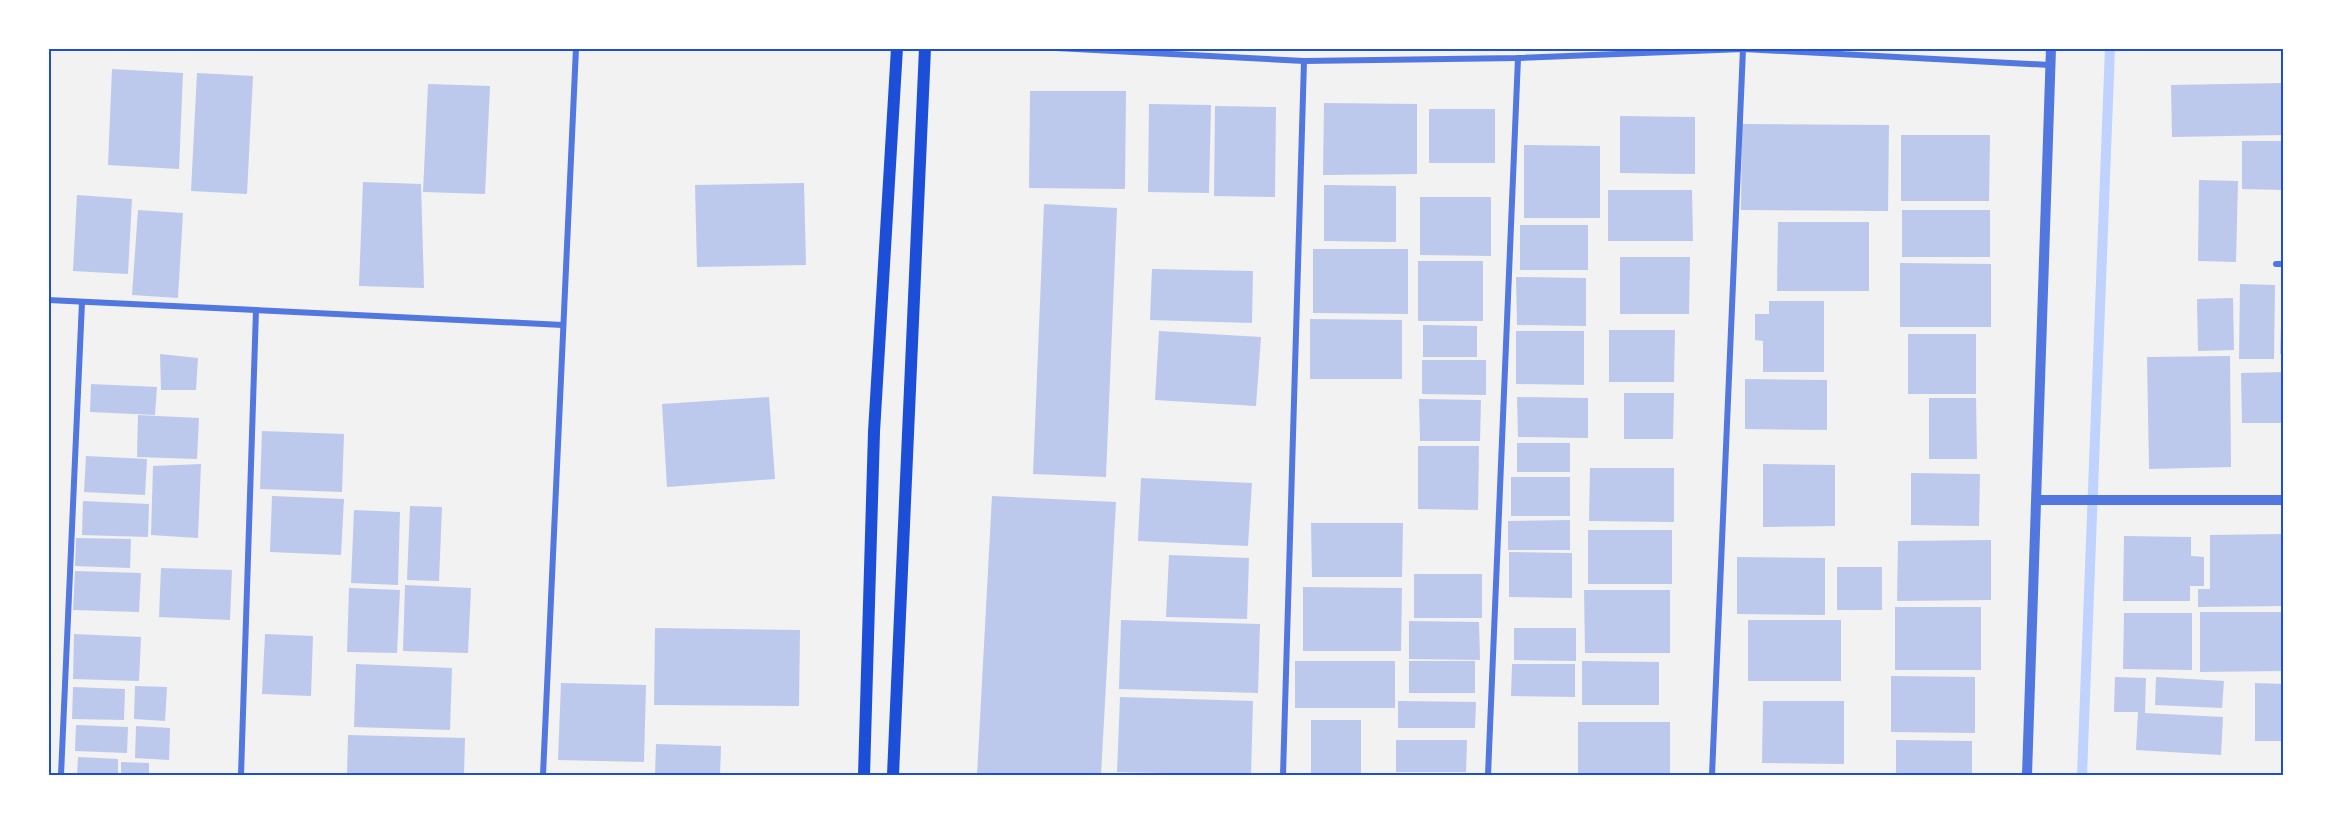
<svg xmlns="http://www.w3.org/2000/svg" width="2332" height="823" font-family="Cabin,sans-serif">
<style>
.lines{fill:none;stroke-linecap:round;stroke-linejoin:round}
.stream{stroke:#bfd3fe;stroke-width:10}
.building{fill:#bdc9ec}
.minor{stroke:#5277de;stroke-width:6}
.tertiary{stroke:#5277de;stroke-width:10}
.secondary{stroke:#1d4ed8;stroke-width:12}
.neatline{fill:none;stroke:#1d4ed8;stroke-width:2}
</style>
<rect width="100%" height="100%" fill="#f2f2f2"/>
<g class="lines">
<polyline class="stream" points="2082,775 2110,48"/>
</g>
<g class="building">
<polygon points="112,69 183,73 179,169 108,165"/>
<polygon points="197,73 253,76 247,194 191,191"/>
<polygon points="2284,83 2284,135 2172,137 2171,85"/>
<polygon points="428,84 490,86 485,194 423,192"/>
<polygon points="1030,91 1126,91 1125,189 1029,188"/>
<polygon points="1324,103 1417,104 1417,174 1323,175"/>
<polygon points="1149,104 1211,105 1209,193 1148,192"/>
<polygon points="1215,106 1276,107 1275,197 1214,196"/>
<rect x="1429" y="109" width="66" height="54"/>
<polygon points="1620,116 1695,117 1695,174 1620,173"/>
<polygon points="1742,124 1889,125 1888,211 1741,210"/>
<polygon points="1901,135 1990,135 1989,201 1901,201"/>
<polygon points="2242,141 2284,141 2284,190 2242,189"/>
<polygon points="1524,145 1600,146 1600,218 1524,218"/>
<polygon points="2199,180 2238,181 2236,262 2198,261"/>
<polygon points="363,182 421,184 424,288 359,286"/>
<polygon points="804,183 806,265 697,267 695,185"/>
<polygon points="1324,185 1396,186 1396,242 1324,241"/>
<polygon points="1608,190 1692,190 1693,241 1608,241"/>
<polygon points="77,195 132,199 128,274 73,271"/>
<polygon points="1420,197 1491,197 1491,256 1420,255"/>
<polygon points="1044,204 1117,208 1106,477 1033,474"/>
<polygon points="138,210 183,213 178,298 132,295"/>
<rect x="1902" y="210" width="88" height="47"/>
<polygon points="1778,222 1869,222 1869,291 1777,291"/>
<rect x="1520" y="225" width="68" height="45"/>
<polygon points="1313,249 1408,249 1408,314 1313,313"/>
<polygon points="1620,257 1690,257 1689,314 1620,314"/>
<rect x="1418" y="261" width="65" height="60"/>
<polygon points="1900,263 1991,264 1991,327 1900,327"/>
<polygon points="1152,269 1253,271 1252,323 1150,320"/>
<polygon points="1516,277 1586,278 1586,326 1517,325"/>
<polygon points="2240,284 2275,285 2274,359 2239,359"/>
<polygon points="2282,295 2284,295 2284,354 2280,354"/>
<polygon points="2233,298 2234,350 2198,351 2197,299"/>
<polygon points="1769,301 1824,301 1824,372 1763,372 1763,341 1755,340 1755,314 1769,314"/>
<polygon points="1310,319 1402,320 1402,379 1310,379"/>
<polygon points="1423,325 1477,326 1477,357 1423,357"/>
<polygon points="1609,330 1675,330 1674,382 1609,382"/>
<polygon points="1159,331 1261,337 1256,406 1155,400"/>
<polygon points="1516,331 1584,331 1584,385 1516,384"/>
<rect x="1908" y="334" width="68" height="60"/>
<polygon points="160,354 198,358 196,390 161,390"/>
<polygon points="2230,356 2231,467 2149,469 2147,357"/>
<polygon points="1422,360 1486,360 1486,395 1422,394"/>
<polygon points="2284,372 2284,423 2242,423 2241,373"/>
<polygon points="1745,379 1827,380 1827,430 1745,429"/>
<polygon points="91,384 157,387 155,415 90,412"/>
<polygon points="1624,393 1674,393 1673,439 1624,439"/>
<polygon points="769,397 775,479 667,487 662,404"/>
<polygon points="1517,397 1588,398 1588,438 1518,437"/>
<polygon points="1929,398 1976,398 1977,459 1929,459"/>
<polygon points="1419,399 1481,400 1480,441 1420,441"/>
<polygon points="138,415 199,418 197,459 137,457"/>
<polygon points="262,431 344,434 342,492 260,489"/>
<rect x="1517" y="443" width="53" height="29"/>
<polygon points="1418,446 1479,446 1478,510 1418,509"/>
<polygon points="86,456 147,459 145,495 84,492"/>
<polygon points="201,464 198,538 151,535 153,466"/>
<polygon points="1763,464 1835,465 1835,526 1763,527"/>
<polygon points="1590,468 1674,468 1674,522 1589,521"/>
<polygon points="1911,473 1980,474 1979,526 1911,525"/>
<rect x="1511" y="477" width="59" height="39"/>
<polygon points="1141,478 1252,483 1248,546 1138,541"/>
<polygon points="272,496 344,499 341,555 270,552"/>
<polygon points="992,496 1116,502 1101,775 977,775"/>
<polygon points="83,501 149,504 148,537 82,535"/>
<polygon points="410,506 442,507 439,581 407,580"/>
<polygon points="354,510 400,512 398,585 351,583"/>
<polygon points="1570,520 1570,550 1508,550 1508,521"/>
<polygon points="1311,523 1403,523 1402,577 1312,577"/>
<rect x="1588" y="530" width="84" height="54"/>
<polygon points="2284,534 2284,606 2198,607 2198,589 2210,589 2210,535"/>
<polygon points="2124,536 2191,537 2191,556 2204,557 2204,586 2190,586 2190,601 2123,601"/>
<polygon points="76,538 131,539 130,568 75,566"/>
<polygon points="1991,540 1991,600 1897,601 1898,541"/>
<polygon points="1509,552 1572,553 1572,598 1509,597"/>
<polygon points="1169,555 1249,558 1247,619 1166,617"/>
<polygon points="1737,557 1825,558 1825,615 1737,614"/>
<rect x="1837" y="567" width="45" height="43"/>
<polygon points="161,568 232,570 230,620 159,617"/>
<polygon points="75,571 141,573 139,612 73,610"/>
<rect x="1414" y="574" width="68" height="44"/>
<polygon points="405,585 471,588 468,653 403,651"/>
<polygon points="1303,587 1402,588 1401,651 1303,651"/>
<polygon points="349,588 400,590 397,653 347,652"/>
<polygon points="1584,590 1670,590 1670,653 1585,653"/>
<rect x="1895" y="607" width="86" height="63"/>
<polygon points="2200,612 2284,612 2284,671 2200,672"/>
<polygon points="2124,613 2192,613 2192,670 2123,669"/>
<polygon points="1121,620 1260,624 1258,693 1119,689"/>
<rect x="1748" y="620" width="93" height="61"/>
<polygon points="1409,621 1479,622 1480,660 1409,659"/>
<polygon points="655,628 800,630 799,706 654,705"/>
<polygon points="1514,628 1576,628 1576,661 1514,660"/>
<polygon points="74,634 141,637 139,681 73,679"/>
<polygon points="265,634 313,636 311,696 262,694"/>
<rect x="1295" y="661" width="100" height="47"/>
<rect x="1409" y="661" width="66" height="32"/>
<polygon points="1582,661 1659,662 1659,705 1582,705"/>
<polygon points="356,664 452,668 450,730 354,727"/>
<polygon points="1512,664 1575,664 1575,697 1511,696"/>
<polygon points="1891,676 1975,677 1975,733 1891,732"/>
<polygon points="2115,677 2146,678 2145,713 2223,717 2221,755 2136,750 2138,712 2114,712"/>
<polygon points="2156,677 2224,681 2222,708 2155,705"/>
<polygon points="561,683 646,685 644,762 558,760"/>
<polygon points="2255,683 2284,684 2284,741 2255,741"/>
<polygon points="135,686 167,687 165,721 134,719"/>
<polygon points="73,687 125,689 124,720 72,719"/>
<polygon points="1120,697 1253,701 1251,775 1117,772"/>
<polygon points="1398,701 1476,702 1475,728 1398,728"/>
<polygon points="1763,701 1844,701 1844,764 1762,763"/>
<rect x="1311" y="720" width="50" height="55"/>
<rect x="1578" y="722" width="92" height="53"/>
<polygon points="76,725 128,727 127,753 75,751"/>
<polygon points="136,726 170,728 169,760 135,758"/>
<polygon points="348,735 465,738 464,775 347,775"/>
<polygon points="1396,740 1467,740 1466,772 1396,772"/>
<polygon points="1896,740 1972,741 1972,775 1896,775"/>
<polygon points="656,744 721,746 720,775 655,775"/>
<polygon points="78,757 118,759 118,775 77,775"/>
<polygon points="121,762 149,763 149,775 121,775"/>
</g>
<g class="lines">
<g class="minor">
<polyline points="1056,48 1304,61 1518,58 1743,49 2050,65"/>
<polyline points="2276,264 2284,264"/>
<polyline points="48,300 563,325"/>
<polyline points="61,775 82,302"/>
<polyline points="241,775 256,310"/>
<polyline points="543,775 576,48"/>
<polyline points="1283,775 1304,61"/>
<polyline points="1488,775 1518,58"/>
<polyline points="1712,775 1743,49"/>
</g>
<g class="tertiary">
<polyline points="2038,500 2284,500"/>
<polyline points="2027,775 2051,48"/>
</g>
<g class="secondary">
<polyline points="864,775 874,432 897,48"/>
<polyline points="893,775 925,48"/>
</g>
</g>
<rect width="2332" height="823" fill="none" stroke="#ffffff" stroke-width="99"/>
<rect x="50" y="50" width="2232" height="724" class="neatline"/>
</svg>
